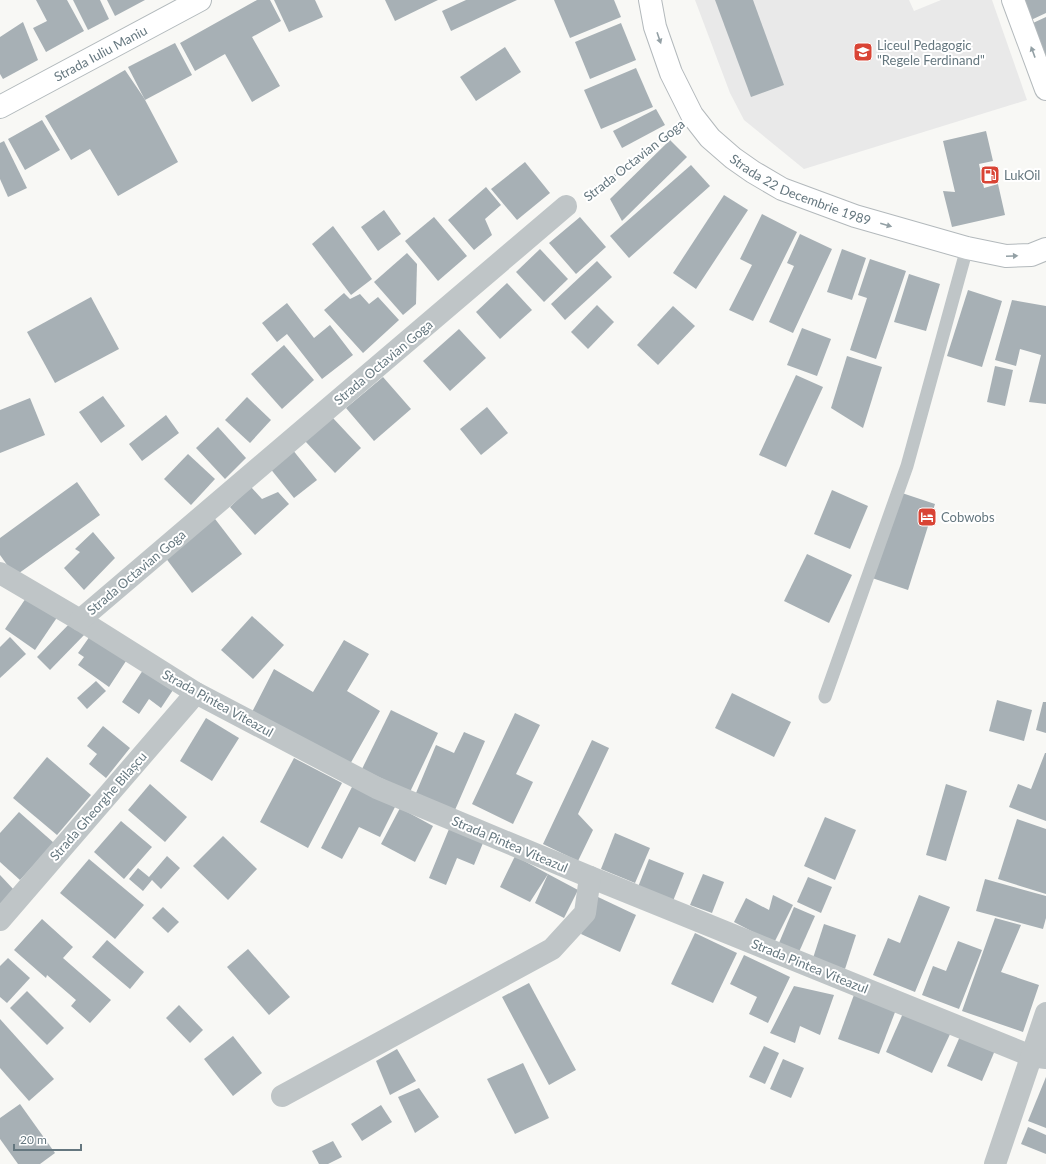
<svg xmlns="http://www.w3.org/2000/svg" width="1046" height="1164" font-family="Lato,sans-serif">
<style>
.built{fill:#e9e9e9}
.building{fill:#a7b0b5}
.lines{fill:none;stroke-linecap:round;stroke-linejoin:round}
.secondary-casing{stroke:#b2b9bc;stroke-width:24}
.primary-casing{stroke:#b3b9bc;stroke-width:24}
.path{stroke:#b8bcbe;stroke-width:2.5;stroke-dasharray:2 2;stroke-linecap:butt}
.lane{stroke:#bfc5c7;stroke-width:13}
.street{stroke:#bfc5c7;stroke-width:22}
.secondary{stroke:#fff;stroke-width:22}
.primary{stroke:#fff;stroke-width:22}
.oneway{fill:#93a0a5}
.labels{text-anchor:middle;stroke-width:4;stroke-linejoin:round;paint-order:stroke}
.poi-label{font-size:13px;fill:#65777f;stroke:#fff;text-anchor:start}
.street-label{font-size:13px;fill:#65777f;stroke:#fff}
</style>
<rect width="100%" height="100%" fill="#f8f8f5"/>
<polygon class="built" points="695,0 909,0 914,11 941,0 992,0 1027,100 804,169 744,120 730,93"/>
<g class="building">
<polygon points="36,0 67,0 84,31 46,52 33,28 47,21"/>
<polygon points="73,0 100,0 109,19 88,30"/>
<polygon points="107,0 145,0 115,16"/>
<polygon points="257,0 270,0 281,21 252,37 280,86 252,102 225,54 195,71 180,43"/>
<polygon points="274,0 315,0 323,17 289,32"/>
<polygon points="385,0 438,0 395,21"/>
<polygon points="466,0 517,0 451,31 442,11"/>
<polygon points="554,0 614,0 621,17 570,38"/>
<polygon points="715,0 753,0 784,85 751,97"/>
<polygon points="1023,0 1046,0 1046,13 1031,20"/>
<polygon points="1046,17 1046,56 1033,23"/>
<polygon points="23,22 38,60 3,79 0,74 0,37"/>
<polygon points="621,23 636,60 590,79 575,42"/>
<polygon points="175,43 192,75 145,100 128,67"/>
<polygon points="505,47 521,72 476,101 460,77"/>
<polygon points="636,68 653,107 601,129 584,90"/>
<polygon points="125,70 144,98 178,162 118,196 90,149 71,160 45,116"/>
<polygon points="656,109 665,125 622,148 613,131"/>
<polygon points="42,120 60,150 25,170 8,139"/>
<polygon points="986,131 993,161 979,164 984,188 998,184 1005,215 952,227 943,191 955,192 943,141"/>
<polygon points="670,140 687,157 622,221 610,199"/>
<polygon points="4,141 27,188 8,197 0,179 0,143"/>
<polygon points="525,162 550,193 517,220 491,189"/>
<polygon points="691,165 710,186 629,258 610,236"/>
<polygon points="486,187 501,205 485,219 492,235 474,250 448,220"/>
<polygon points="724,195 748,210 696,289 673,273"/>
<polygon points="384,210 401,234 378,251 361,227"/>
<polygon points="762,214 797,232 753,321 729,310 752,265 740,259"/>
<polygon points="434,217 467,256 438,281 405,241"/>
<polygon points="580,217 606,247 576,274 549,243"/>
<polygon points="333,226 372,279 351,295 312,244"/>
<polygon points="800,234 832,249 793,333 769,322 794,266 787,263"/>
<polygon points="540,249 568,279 544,302 516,272"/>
<polygon points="842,249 866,258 852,300 827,292"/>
<polygon points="407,253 417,264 416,304 403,315 374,282"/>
<polygon points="870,259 906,271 876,359 850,350 867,298 858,295"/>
<polygon points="597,261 612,277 565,320 551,304"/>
<polygon points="909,274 940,284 926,331 894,322"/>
<polygon points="507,283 532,310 500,339 476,312"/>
<polygon points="968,290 1002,301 982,367 947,356"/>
<polygon points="344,293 350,299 360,294 369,304 378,297 399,320 363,353 324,310"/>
<polygon points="91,297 119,349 55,383 27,332"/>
<polygon points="1012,300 1046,306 1046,404 1029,402 1041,355 1020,349 1016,366 995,360"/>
<polygon points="287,303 314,338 330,325 353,355 322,379 287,334 277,342 262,323"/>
<polygon points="597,305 614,322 588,349 571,332"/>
<polygon points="673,306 695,326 658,365 637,345"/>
<polygon points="802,328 831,339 817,376 787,365"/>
<polygon points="459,329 486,358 450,391 423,361"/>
<polygon points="284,345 314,380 282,409 251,374"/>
<polygon points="847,356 882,367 863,428 831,408"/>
<polygon points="995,366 1013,370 1005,406 987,402"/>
<polygon points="796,375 823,387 786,467 759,455"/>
<polygon points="383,377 411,409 374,441 346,408"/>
<polygon points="103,396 125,426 101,443 79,412"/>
<polygon points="247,397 271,420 250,443 225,420"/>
<polygon points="30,398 45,435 0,453 0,410"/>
<polygon points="487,407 508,433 481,455 460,429"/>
<polygon points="166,415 179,433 142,461 129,444"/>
<polygon points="332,417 361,448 335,473 305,441"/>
<polygon points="218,427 246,458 225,479 196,448"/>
<polygon points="292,449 317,480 294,498 269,467"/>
<polygon points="188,454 215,479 191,505 164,479"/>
<polygon points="77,482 100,515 15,576 0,555 0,538"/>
<polygon points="251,487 262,499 278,492 289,504 255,535 230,507"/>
<polygon points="832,490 868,506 850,549 814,534"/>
<polygon points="899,492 935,504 908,590 872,578"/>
<polygon points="212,515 242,554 192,593 162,553"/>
<polygon points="93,532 115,558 84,590 64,568 80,552 75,549"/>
<polygon points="807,554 852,575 829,623 784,601"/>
<polygon points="28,595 58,616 35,650 5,629"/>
<polygon points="252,616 284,645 253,679 221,650"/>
<polygon points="74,619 87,632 50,670 37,657"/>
<polygon points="90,636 126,661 109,687 78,665 84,657 78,653"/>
<polygon points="10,637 26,654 0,678 0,647"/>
<polygon points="344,640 369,654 347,691 380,711 349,766 251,714 274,669 313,692"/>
<polygon points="145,667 175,687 161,708 149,699 139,714 122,702"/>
<polygon points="96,681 106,691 87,709 77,698"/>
<polygon points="732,693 791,722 774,757 715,728"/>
<polygon points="997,700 1032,710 1024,741 989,731"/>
<polygon points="1043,702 1046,702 1046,733 1036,730"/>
<polygon points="391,710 438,733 410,792 362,769"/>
<polygon points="515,713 540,725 516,774 533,782 513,824 472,804"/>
<polygon points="206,718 239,738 212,781 180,761"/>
<polygon points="103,726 130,748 106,778 89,764 97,754 87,746"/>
<polygon points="464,732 485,741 455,810 416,793 436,745 454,753"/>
<polygon points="592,740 609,748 578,814 593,830 578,861 543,844"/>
<polygon points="1045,753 1046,753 1046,821 1009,807 1018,784 1031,789"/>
<polygon points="47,757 91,795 57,835 13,798"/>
<polygon points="294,758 342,783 308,848 260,822"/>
<polygon points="150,784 187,817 165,842 128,810"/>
<polygon points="946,784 967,791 946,861 926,855"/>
<polygon points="353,785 395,807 380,837 359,827 342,859 321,848"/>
<polygon points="400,808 433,826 415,862 381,844"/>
<polygon points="19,812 54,843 20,880 0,862 0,833"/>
<polygon points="825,817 856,830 835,880 804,866"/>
<polygon points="1017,819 1046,829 1046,894 998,879"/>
<polygon points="121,821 152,847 124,879 94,852"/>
<polygon points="449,829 483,843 474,865 457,858 446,885 429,878"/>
<polygon points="615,833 650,848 635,883 601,869"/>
<polygon points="223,836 257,869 228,900 193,866"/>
<polygon points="167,856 180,868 161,889 152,880 143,891 129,879 138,868 149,877"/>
<polygon points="515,856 548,874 578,890 564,918 535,903 548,874 530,902 500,887"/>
<polygon points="89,859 144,905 115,939 60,893"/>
<polygon points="649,859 684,873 673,901 638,887"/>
<polygon points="703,874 724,882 712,913 690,905"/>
<polygon points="0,875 15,891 0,906"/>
<polygon points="808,877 832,887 821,913 797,902"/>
<polygon points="985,879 1046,896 1046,918 1043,929 976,911"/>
<polygon points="773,895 793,905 774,943 734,922 746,898 769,910"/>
<polygon points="919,895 950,907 915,992 873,975 888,938 900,943"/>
<polygon points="598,897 636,915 620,952 581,934"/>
<polygon points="163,907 179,922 168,933 152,918"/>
<polygon points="794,907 815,916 799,952 779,943"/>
<polygon points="995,918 1021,925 1001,972 1039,985 1023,1032 962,1011"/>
<polygon points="42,919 73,947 63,958 111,1000 90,1023 71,1006 76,1000 47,975 46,978 14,950"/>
<polygon points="824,924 856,935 845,969 813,958"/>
<polygon points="695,933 737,953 713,1003 671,984"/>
<polygon points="107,940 144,972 130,989 92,957"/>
<polygon points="958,941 982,950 959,1009 922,995 933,966 946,971"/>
<polygon points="248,949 290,997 269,1015 227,967"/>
<polygon points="744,955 790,977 768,1023 749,1014 757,997 730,984"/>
<polygon points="8,958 30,978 7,1003 0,997 0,966"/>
<polygon points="529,983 576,1070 549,1085 502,997"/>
<polygon points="794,986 834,995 820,1035 800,1026 795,1043 770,1033"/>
<polygon points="27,991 64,1028 47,1045 10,1008"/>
<polygon points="855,992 897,1007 879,1054 838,1039"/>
<polygon points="179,1005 203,1030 190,1043 166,1018"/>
<polygon points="904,1011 951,1032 932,1073 886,1052"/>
<polygon points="0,1019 54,1079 29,1101 0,1068"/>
<polygon points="961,1034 996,1048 982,1081 947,1066"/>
<polygon points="233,1036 262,1073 233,1096 204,1059"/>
<polygon points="764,1046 779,1053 765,1084 749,1077"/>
<polygon points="397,1049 416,1081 390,1095 376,1061"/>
<polygon points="783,1059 804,1068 791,1098 770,1089"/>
<polygon points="523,1063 549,1118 515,1134 487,1079"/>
<polygon points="1046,1077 1046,1128 1028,1121"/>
<polygon points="419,1088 439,1117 415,1133 398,1097"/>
<polygon points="20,1104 55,1153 40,1164 18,1164 0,1139 0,1118"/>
<polygon points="381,1105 392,1122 362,1141 351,1124"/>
<polygon points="1028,1127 1046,1135 1046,1154 1021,1144"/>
<polygon points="333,1141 342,1157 328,1164 319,1164 312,1151"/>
</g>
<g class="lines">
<defs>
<g id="secondary">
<path id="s1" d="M0 107 200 0"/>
</g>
<g id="primary">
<path id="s2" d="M650 0 655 27 671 73 692 115 710 138 733 158 753 172 782 189 855 216 967 248 1006 256 1031 255 1046 249"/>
<polyline points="1013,0 1046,89"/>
</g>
</defs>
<use href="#secondary" class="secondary-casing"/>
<use href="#primary" class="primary-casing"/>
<polyline class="path" points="586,198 675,128"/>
<polyline class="lane" points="825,697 907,466 967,248"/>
<g class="street">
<polyline points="0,573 80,620 196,693 377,788 590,877 1031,1056 1046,1058"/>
<polyline points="80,620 566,206"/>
<polyline points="0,920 196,693"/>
<polyline points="282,1096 552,949 585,913 590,877"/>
<polyline points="995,1164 1046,1013"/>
</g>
<use href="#secondary" class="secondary"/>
<use href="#primary" class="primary"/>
</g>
<defs><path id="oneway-solid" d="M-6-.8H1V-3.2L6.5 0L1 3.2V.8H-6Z"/></defs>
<g class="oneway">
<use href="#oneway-solid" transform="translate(659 38) rotate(71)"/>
<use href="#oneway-solid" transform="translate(1033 52) rotate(-110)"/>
<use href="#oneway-solid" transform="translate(886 225) rotate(16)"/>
<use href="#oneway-solid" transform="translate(1012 256) rotate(-3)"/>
</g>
<defs>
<symbol id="school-square" viewBox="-11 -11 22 22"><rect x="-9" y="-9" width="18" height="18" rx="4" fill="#d94435" stroke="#fff"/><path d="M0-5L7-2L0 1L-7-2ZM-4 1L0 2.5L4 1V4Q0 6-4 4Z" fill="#fff"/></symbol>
<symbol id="fuel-square" viewBox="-11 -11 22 22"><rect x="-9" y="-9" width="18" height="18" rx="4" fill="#d94435" stroke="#fff"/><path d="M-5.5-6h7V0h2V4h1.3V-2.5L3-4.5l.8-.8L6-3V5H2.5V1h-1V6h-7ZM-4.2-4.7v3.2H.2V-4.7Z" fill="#fff"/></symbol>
<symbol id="hotel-square" viewBox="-11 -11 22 22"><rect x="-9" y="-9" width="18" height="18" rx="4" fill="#d94435" stroke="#fff"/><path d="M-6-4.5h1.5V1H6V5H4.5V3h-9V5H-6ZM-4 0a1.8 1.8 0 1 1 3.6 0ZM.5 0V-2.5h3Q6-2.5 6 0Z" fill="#fff"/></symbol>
</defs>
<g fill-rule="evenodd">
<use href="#school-square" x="852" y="41" width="22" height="22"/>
<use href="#fuel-square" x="979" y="164" width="22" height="22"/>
<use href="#hotel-square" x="916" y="506" width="22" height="22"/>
</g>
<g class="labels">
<g class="poi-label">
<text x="877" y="50">Liceul Pedagogic<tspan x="877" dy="15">"Regele Ferdinand"</tspan></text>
<text x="1004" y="180">LukOil</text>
<text x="941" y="522">Cobwobs</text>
</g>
<g class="street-label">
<text dy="5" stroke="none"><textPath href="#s1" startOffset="114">Strada Iuliu Maniu</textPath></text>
<text transform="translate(634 160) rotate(-38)" y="5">Strada Octavian Goga</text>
<text dy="5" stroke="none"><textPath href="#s2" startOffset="258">Strada 22 Decembrie 1989</textPath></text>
<text transform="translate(383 362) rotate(-40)" y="5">Strada Octavian Goga</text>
<text transform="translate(136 572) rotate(-40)" y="5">Strada Octavian Goga</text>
<text transform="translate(218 703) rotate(29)" y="5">Strada Pintea Viteazul</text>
<text transform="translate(98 806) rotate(-49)" y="5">Strada Gheorghe Bilașcu</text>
<text transform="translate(510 844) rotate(23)" y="5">Strada Pintea Viteazul</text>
<text transform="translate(810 966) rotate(22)" y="5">Strada Pintea Viteazul</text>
</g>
</g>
<path d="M14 1144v6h67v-6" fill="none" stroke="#65777f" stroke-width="2"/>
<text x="20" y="1144" font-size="12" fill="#65777f" stroke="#ffffff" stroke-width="3" paint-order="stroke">20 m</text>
</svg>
